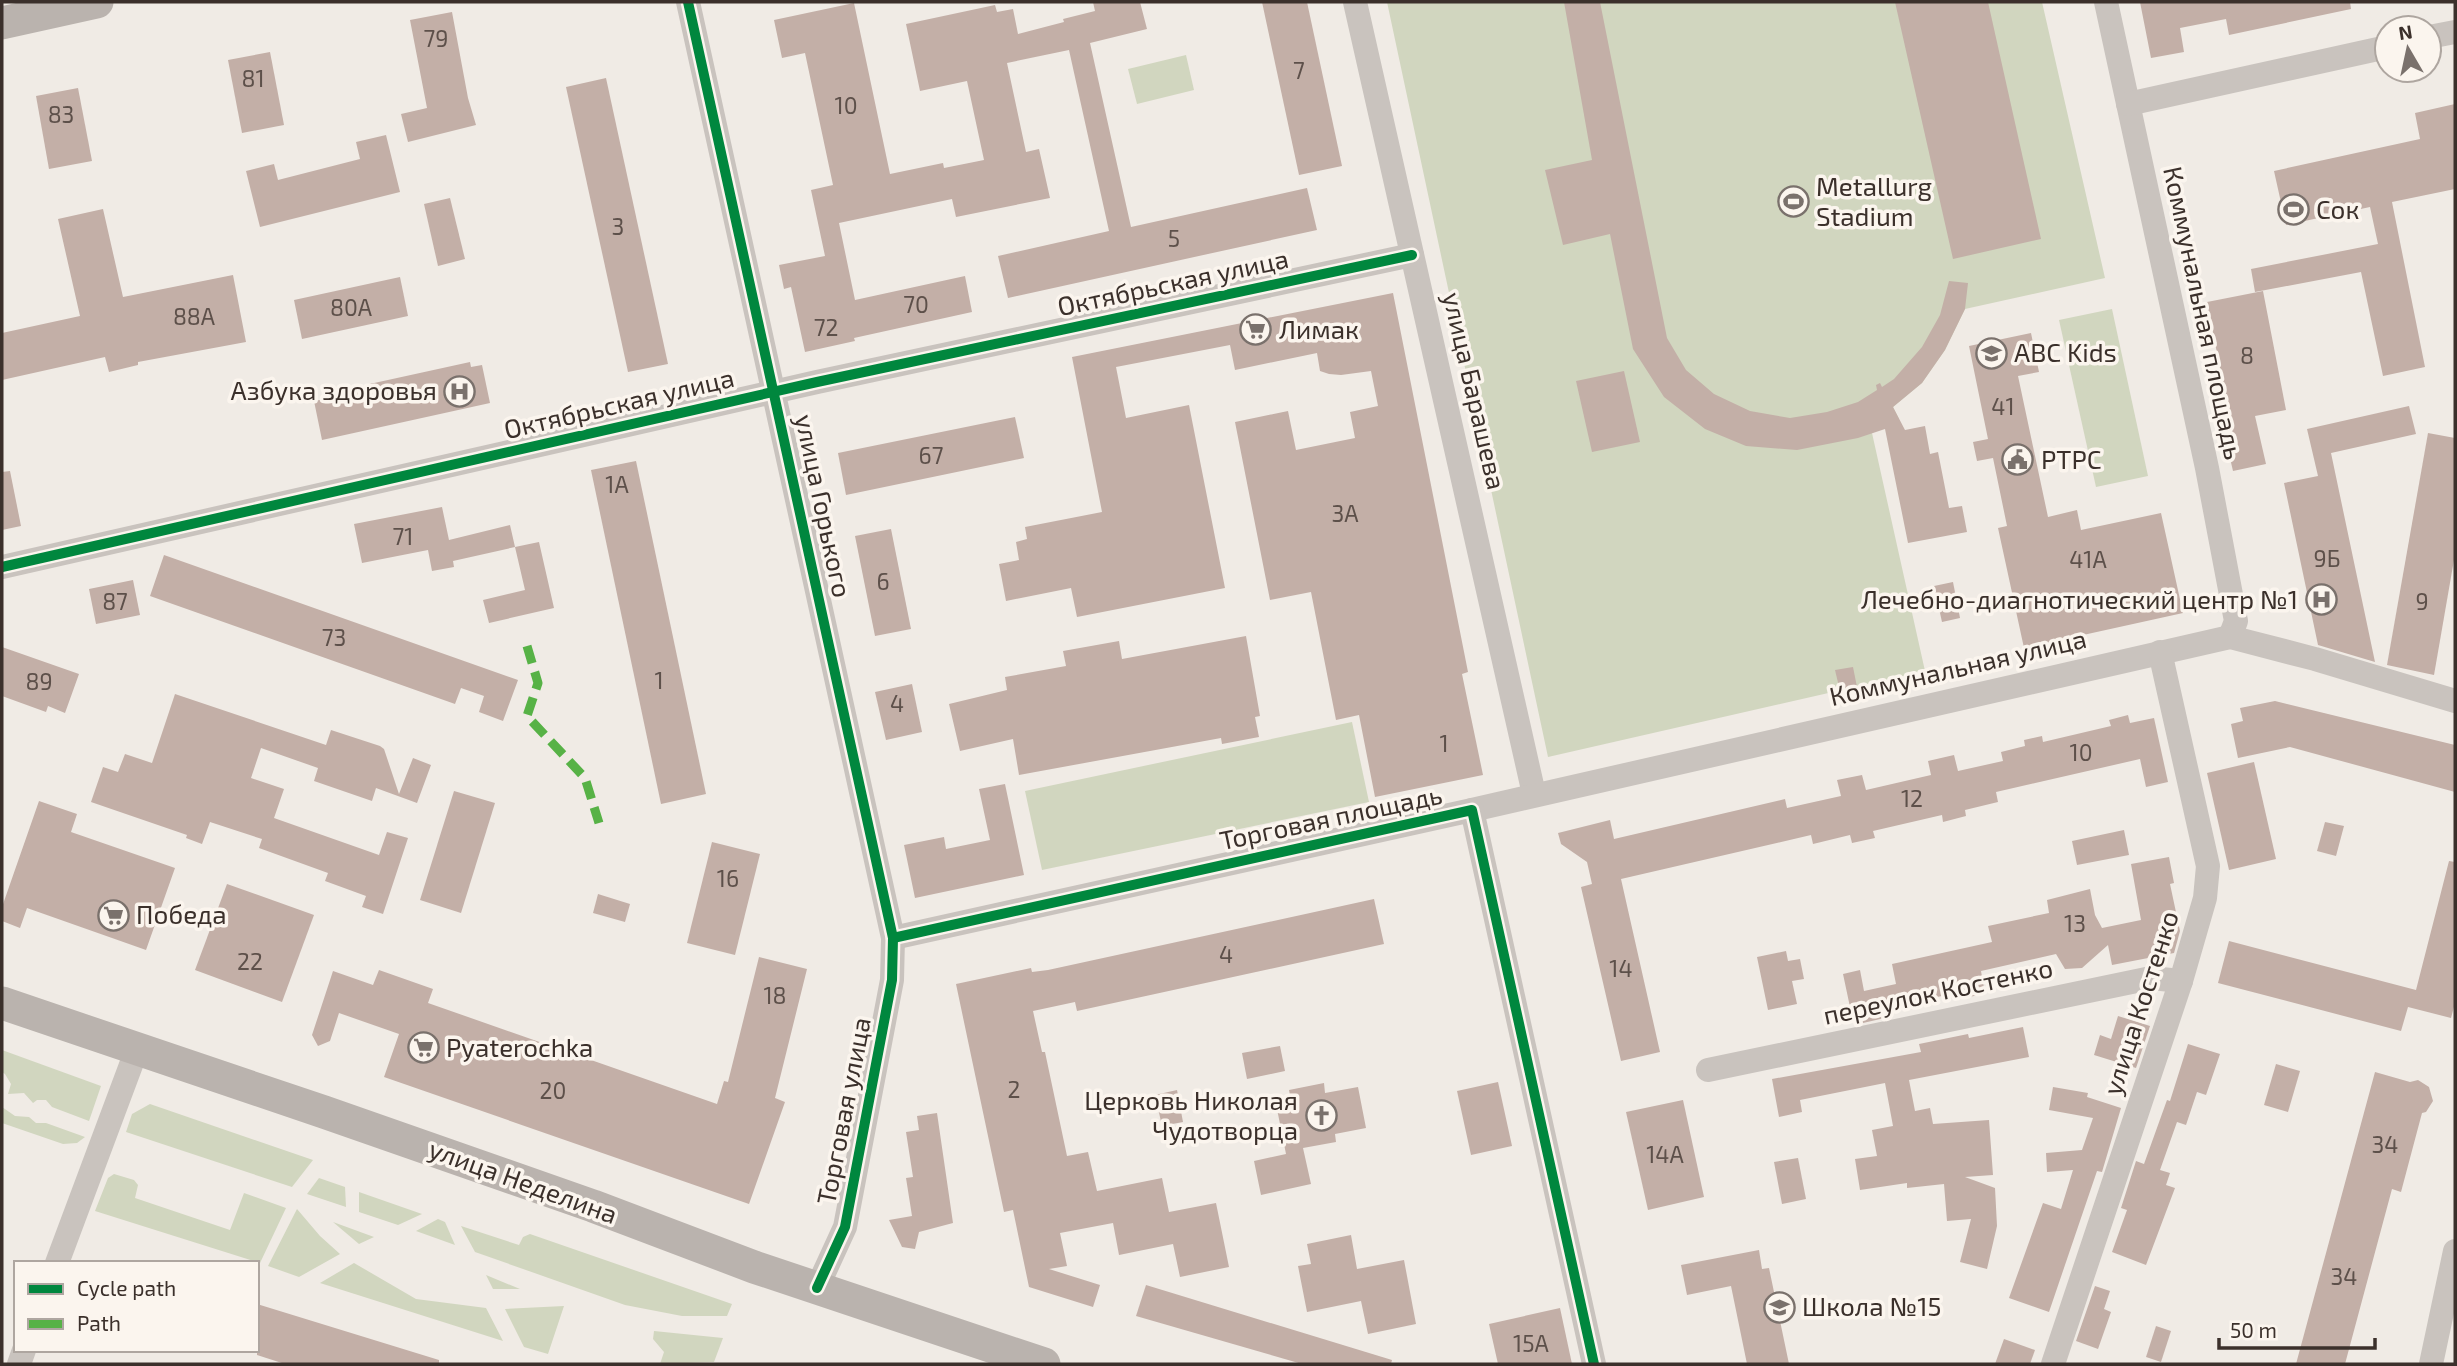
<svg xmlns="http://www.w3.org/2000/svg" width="2457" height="1366" font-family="'Exo 2',sans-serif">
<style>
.green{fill:#d1d6bf}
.building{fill:#c3afa7}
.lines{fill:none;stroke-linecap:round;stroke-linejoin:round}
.street{stroke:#c9c3be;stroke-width:24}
.secondary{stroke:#bab3ae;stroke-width:33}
.quiet{stroke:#57b246;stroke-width:9;stroke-dasharray:18 9;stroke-linecap:butt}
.cycleway-casing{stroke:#fbf5ee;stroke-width:15}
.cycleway{stroke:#00873e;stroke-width:10}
.labels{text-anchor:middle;stroke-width:7;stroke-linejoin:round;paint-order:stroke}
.number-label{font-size:23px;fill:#5d504a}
.poi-label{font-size:26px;fill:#3b302b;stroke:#fbf5ee;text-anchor:start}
.street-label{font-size:26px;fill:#3b302b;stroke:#fbf5ee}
</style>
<rect width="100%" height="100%" fill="#f0ebe5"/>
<g class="green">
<polygon points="1387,2 2042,2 2105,278 1965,309 1945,350 1922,383 1893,407 1899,419 1872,433 1925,671 1548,757"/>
<polygon points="1186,55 1194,90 1137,104 1128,69"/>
<polygon points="2112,309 2148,476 2096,487 2059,320"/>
<polygon points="1352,722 1369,802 1042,870 1025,791"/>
<polygon points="2,1050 101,1086 89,1121 52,1107 46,1100 37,1100 33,1103 24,1093 8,1094 11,1084 5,1074 2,1072"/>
<polygon points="150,1104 313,1160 292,1187 126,1132 132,1114"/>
<polygon points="2,1107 15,1116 29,1117 36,1123 46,1123 85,1137 77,1143 63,1144 2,1123"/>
<polygon points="114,1174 134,1180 138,1185 135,1198 230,1230 244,1193 286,1208 260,1263 95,1211 108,1178"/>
<polygon points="319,1178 345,1187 346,1207 307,1194"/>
<polygon points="359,1192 422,1214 398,1225 359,1212"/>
<polygon points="297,1209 320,1236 340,1254 299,1277 268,1266"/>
<polygon points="438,1219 445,1222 455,1245 416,1231"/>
<polygon points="333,1222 374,1237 359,1244"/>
<polygon points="461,1226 519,1245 523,1237 530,1234 732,1304 727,1316 682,1316 625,1305 475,1252"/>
<polygon points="354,1263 416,1299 486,1308 503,1341 320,1283"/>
<polygon points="486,1275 520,1289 493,1289"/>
<polygon points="564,1306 548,1354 524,1347 505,1309"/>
<polygon points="654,1331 723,1338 714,1362 660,1364 664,1352 653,1339"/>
</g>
<g class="building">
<polygon points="1093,2 1140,2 1147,29 1090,43 1131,227 1307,188 1317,230 1008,298 998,256 1109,231 1069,50 1007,63 1026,152 1039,149 1050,198 956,217 952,199 839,223 855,300 965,276 972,312 854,338 855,341 805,352 791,287 784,289 779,265 825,256 811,190 833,185 805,53 782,58 774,20 854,3 890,174 943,163 944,168 984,160 967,81 920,91 906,24 995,5 997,12 1013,9 1018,34 1064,22 1063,19 1095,11"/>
<polygon points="1262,2 1307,2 1342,166 1299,175"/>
<polygon points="1564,2 1600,2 1667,338 1686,370 1714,394 1750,411 1790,418 1827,412 1858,402 1877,390 1876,385 1880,383 1882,387 1894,379 1922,347 1940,315 1949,281 1968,283 1965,309 1945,350 1922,383 1893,407 1905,430 1925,426 1930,454 1938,452 1949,508 1962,506 1967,532 1908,543 1885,429 1858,438 1797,450 1746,446 1705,429 1664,397 1633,349 1610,234 1563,245 1545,170 1592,160"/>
<polygon points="1895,2 1988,2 2041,239 1953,259"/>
<polygon points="2140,2 2350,2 2351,9 2229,35 2226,19 2180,28 2184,52 2151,58"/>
<polygon points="452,12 468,98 476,125 408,142 401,114 427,108 410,20"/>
<polygon points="270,52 284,125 242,133 228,60"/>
<polygon points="606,78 668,364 628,372 566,87"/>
<polygon points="78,88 92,161 49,169 36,96"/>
<polygon points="2455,104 2455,189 2392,202 2425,367 2383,376 2361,272 2255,292 2251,269 2378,244 2370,207 2286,225 2274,171 2420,139 2415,113"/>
<polygon points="386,135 400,192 260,227 246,171 274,164 278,180 360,159 356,142"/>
<polygon points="450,198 465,259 438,266 424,204"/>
<polygon points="103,209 123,297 233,275 246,342 138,362 138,365 109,372 105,357 2,380 2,333 80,316 58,219"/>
<polygon points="400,277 408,316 302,339 294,300"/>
<polygon points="2263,291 2286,410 2255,416 2266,464 2233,471 2226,441 2234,440 2207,302"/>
<polygon points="1393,293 1468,672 1462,674 1483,775 1375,797 1359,715 1336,720 1311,592 1270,600 1235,422 1288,411 1296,450 1355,438 1350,412 1378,406 1371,371 1341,375 1329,374 1320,371 1317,353 1235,370 1230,345 1116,367 1126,418 1189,405 1225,588 1077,617 1071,588 1006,601 999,564 1019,560 1016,542 1027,539 1025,527 1102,512 1072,357"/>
<polygon points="2031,333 2039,372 2018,376 2048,517 2077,510 2081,530 2161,513 2183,613 2024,648 1998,528 2007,526 1993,458 1977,461 1973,442 1988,439 1969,346"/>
<polygon points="470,362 471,367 482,365 490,403 322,440 314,401 325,399 324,394"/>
<polygon points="1624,371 1640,442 1592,452 1576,381"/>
<polygon points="2409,406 2416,434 2331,453 2375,662 2318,645 2284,483 2318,476 2307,429"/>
<polygon points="1015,417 1024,458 846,495 838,453"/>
<polygon points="2428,433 2455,438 2455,554 2434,675 2387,665"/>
<polygon points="636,461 706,794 661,804 591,470"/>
<polygon points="10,471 21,526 2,530 2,472"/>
<polygon points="442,507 449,540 510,525 515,547 453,561 454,567 432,571 428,550 362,563 354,524"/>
<polygon points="891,529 911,629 875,636 855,536"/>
<polygon points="539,542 554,608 489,623 483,600 525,590 515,547"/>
<polygon points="164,555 518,680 503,721 479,712 484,696 461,688 455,704 150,596"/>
<polygon points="133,580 140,615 96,624 89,589"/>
<polygon points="1953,582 1960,618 1942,622 1934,586"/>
<polygon points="1246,636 1260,716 1255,717 1259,737 1222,744 1221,738 1019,775 1013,739 960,751 949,704 1007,690 1005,677 1066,666 1063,651 1119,641 1122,659"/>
<polygon points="2,647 79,674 65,713 48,706 46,712 2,696"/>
<polygon points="1853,667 1857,687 1840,691 1835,670"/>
<polygon points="912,684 922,732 886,740 875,692"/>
<polygon points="175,694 326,745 331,730 380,746 384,749 399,794 413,758 431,765 417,803 376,788 372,801 314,781 318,768 261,748 251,778 284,789 274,818 379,855 387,832 408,838 383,914 362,907 366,896 325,881 328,873 259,848 262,839 210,822 202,844 186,838 187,835 91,802 103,767 118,772 125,754 152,763"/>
<polygon points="2275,701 2455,745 2455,792 2290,747 2238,758 2231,724 2243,721 2240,708"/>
<polygon points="2128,715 2130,723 2154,718 2168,782 2146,787 2140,759 1996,792 1998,802 1965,810 1966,816 1943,822 1942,815 1873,831 1875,838 1852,843 1850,835 1813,844 1811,835 1621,879 1660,1052 1621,1061 1581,887 1592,884 1587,862 1561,844 1558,833 1610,820 1614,839 1785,799 1787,808 1841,796 1837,780 1862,775 1866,790 1931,775 1928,761 1954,755 1958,771 2003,761 2001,752 2025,746 2024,740 2042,736 2043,742 2111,726 2109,720"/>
<polygon points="2254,762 2276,859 2229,870 2207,773"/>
<polygon points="1005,784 1024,875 915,898 904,845 944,837 946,849 990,840 979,789"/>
<polygon points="454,791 495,803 461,913 420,900"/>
<polygon points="39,801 77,814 71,832 175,868 146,950 27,908 20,928 2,921 2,907"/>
<polygon points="2325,822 2344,826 2336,856 2317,851"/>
<polygon points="2124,830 2129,855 2077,865 2072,841"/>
<polygon points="712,842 760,854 735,955 687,943"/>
<polygon points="2169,857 2174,883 2170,884 2180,931 2174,953 2112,965 2108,945 2082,968 2065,969 2056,954 1981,971 1985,994 1963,998 1962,992 1887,1007 1889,1017 1863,1023 1859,1005 1850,1007 1843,974 1860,970 1864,991 1896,984 1892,964 1992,942 1988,926 2049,913 2047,900 2090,889 2095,915 2102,928 2141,920 2131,864"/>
<polygon points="2449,861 2455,862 2455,1003 2451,1018 2408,1007 2401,1031 2218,983 2229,941 2416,990"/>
<polygon points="227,884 314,915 282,1002 195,970"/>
<polygon points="598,894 630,904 625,922 593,913"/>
<polygon points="1374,899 1384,944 1077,1011 1075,1002 1033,1011 1042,1052 1045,1052 1067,1156 1088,1152 1097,1191 1162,1178 1169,1212 1216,1203 1229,1267 1180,1277 1173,1244 1119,1255 1113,1223 1060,1233 1067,1266 1049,1269 1100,1285 1093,1307 1029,1287 1013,1210 1004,1212 956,984 1031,968 1032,972 1048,970"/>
<polygon points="1786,951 1788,961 1800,959 1804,979 1792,981 1797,1004 1768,1010 1757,957"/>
<polygon points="759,957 807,969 775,1098 785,1102 749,1204 384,1077 399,1034 339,1013 330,1041 318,1046 312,1035 333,971 373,985 379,970 433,989 428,1003 717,1104 724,1081 728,1082"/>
<polygon points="2118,1016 2150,1026 2136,1068 2094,1055 2100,1035 2111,1039"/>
<polygon points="2023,1027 2029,1057 1909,1080 1915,1111 1930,1108 1933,1124 1989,1120 1993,1175 1965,1177 1995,1188 1997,1226 1987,1269 1960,1262 1971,1219 1947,1221 1944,1184 1907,1188 1907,1183 1860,1190 1855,1159 1877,1156 1872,1130 1893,1126 1885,1083 1800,1100 1802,1112 1779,1117 1772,1079 1921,1052 1919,1044 1968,1034 1969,1038"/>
<polygon points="2188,1044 2220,1054 2206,1095 2197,1092 2186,1125 2177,1122 2160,1170 2170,1173 2166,1185 2175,1188 2146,1265 2112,1252 2127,1210 2121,1208 2136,1161 2144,1164 2167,1100 2170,1101"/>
<polygon points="1280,1046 1285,1071 1247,1079 1242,1053"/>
<polygon points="2276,1064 2300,1071 2288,1112 2264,1105"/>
<polygon points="2375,1072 2410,1082 2418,1080 2429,1087 2433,1101 2426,1112 2422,1113 2401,1192 2392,1189 2345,1364 2296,1364"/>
<polygon points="1498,1082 1512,1146 1471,1155 1457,1091"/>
<polygon points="1324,1083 1325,1093 1358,1087 1366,1128 1335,1134 1336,1142 1303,1148 1311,1184 1261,1195 1254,1161 1286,1154 1277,1109 1292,1106 1289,1090"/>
<polygon points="2053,1087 2088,1093 2087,1097 2121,1108 2102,1172 2097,1171 2049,1312 2009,1298 2043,1203 2061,1209 2073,1170 2047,1172 2046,1153 2082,1150 2093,1118 2049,1110"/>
<polygon points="1177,1090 1183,1122 1162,1126 1155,1095"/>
<polygon points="1683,1100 1704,1197 1648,1210 1626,1112"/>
<polygon points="937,1113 953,1223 919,1232 915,1249 902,1247 889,1220 912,1216 906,1178 913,1177 906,1132 919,1130 917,1116"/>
<polygon points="1798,1158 1806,1199 1782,1204 1774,1162"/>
<polygon points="1351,1235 1357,1269 1404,1260 1416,1324 1368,1334 1361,1301 1307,1312 1298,1266 1311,1264 1307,1244"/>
<polygon points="1759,1250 1762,1269 1769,1268 1789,1364 1747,1364 1731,1286 1687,1295 1681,1265"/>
<polygon points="1146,1285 1392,1360 1391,1364 1302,1364 1136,1316"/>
<polygon points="2095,1286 2110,1291 2104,1309 2111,1312 2098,1349 2076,1341"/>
<polygon points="257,1304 439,1360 439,1364 285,1364 257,1355"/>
<polygon points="1560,1308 1572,1364 1498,1364 1489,1324"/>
<polygon points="2156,1326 2171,1331 2161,1362 2146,1357"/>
<polygon points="2004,1339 2035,1350 2030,1364 1995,1364"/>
</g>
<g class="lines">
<g class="street">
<polyline points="688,2 893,938 892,980 845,1227 817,1288"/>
<polyline points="1355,2 1534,794"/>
<polyline points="2106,2 2207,468 2236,621 2230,637"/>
<polyline points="2429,37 2455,32"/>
<polyline points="2128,104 2387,47"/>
<polyline points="2,567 817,382 1412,255"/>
<polyline points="1472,810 2230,637 2315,659 2455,701"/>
<polyline points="893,938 1472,810 1594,1364"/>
<polyline points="1708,1070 2151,978 2181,981"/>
<polyline points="57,1263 137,1049"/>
<polyline points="19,1364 24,1350"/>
<polyline points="2053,1364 2181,981 2205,898 2208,866 2160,652"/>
<polyline points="2431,1364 2455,1251"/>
</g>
<g class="secondary">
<polyline points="2,23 97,2"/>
<polyline points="2,1003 324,1112 593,1206 754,1267 1044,1364"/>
</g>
<polyline class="quiet" points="527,646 538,683 527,716 585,778 599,823"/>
<defs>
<g id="cycleway">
<polyline points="688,2 893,938 892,980 845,1227 817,1288"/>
<polyline points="2,567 817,382 1412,255"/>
<polyline points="893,938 1472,810 1594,1364"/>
</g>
</defs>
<use href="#cycleway" class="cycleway-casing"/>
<use href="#cycleway" class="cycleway"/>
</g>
<defs>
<symbol id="stadium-ring" viewBox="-11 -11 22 22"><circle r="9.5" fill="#fbf5ee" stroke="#7a716c" stroke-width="1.5"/><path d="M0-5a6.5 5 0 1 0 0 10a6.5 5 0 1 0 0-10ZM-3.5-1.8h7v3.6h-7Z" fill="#7a716c"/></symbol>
<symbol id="supermarket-ring" viewBox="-11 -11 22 22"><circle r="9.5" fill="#fbf5ee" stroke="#7a716c" stroke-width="1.5"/><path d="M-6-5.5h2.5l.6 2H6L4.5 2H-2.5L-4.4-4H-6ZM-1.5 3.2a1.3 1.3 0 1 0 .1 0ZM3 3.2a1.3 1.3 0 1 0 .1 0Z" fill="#7a716c"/></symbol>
<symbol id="school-ring" viewBox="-11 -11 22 22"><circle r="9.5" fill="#fbf5ee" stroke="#7a716c" stroke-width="1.5"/><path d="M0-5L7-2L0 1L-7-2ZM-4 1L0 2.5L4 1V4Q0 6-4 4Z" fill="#7a716c"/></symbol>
<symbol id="hospital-ring" viewBox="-11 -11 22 22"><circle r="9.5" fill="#fbf5ee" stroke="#7a716c" stroke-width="1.5"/><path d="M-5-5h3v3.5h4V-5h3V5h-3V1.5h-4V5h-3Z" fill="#7a716c"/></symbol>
<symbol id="civic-ring" viewBox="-11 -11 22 22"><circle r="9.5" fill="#fbf5ee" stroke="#7a716c" stroke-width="1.5"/><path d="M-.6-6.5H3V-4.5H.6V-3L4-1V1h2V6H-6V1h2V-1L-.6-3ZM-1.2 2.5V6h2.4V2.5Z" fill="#7a716c"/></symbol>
<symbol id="church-ring" viewBox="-11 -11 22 22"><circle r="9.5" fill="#fbf5ee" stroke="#7a716c" stroke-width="1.5"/><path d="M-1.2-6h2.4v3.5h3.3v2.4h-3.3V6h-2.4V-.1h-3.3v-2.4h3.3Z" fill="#7a716c"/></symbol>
</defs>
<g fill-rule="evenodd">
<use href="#stadium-ring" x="1776" y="184" width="35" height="35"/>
<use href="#stadium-ring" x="2276" y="192" width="35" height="35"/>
<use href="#supermarket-ring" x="1238" y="312" width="35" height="35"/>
<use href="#school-ring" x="1974" y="336" width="35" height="35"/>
<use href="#hospital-ring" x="442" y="374" width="35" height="35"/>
<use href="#civic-ring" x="2000" y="442" width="35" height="35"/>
<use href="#hospital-ring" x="2304" y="582" width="35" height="35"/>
<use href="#supermarket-ring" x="96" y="898" width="35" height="35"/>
<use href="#supermarket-ring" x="406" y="1030" width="35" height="35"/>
<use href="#church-ring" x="1304" y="1098" width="35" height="35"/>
<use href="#school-ring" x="1762" y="1290" width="35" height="35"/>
</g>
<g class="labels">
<g class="number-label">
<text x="436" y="47">79</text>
<text x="1299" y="79">7</text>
<text x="253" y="87">81</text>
<text x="846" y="114">10</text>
<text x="61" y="123">83</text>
<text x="618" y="235">3</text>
<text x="1174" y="247">5</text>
<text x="916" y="313">70</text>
<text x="351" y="316">80А</text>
<text x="194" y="325">88А</text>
<text x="826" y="336">72</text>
<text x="2247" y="364">8</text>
<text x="2003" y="415">41</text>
<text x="931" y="464">67</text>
<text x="617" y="493">1А</text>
<text x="1345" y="522">3А</text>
<text x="403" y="545">71</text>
<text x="2327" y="567">9Б</text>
<text x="2088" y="568">41А</text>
<text x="883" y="590">6</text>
<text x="115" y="610">87</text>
<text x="2422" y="610">9</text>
<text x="334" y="646">73</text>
<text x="659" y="689">1</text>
<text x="39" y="690">89</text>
<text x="897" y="712">4</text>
<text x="1444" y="752">1</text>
<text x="2081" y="761">10</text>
<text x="1912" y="807">12</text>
<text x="728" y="887">16</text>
<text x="2075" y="932">13</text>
<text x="1226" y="963">4</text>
<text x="250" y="970">22</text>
<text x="1621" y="977">14</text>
<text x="775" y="1004">18</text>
<text x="1014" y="1098">2</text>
<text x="553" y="1099">20</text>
<text x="2385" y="1153">34</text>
<text x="1665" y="1163">14А</text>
<text x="2344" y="1285">34</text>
<text x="1531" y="1352">15А</text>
</g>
<g class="poi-label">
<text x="1816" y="196">Metallurg<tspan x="1816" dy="30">Stadium</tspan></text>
<text x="2316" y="219">Сок</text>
<text x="1279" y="339">Лимак</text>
<text x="2014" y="362">ABC Kids</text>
<text x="437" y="400" text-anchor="end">Азбука здоровья</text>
<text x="2041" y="469">РТРС</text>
<text x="2298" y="609" text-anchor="end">Лечебно-диагнотический центр №1</text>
<text x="136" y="924">Победа</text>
<text x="446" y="1057">Pyaterochka</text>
<text x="1298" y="1110" text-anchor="end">Церковь Николая<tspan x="1298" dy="30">Чудотворца</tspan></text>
<text x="1802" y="1316">Школа №15</text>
</g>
<g class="street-label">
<text transform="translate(1173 283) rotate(-12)" y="9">Октябрьская улица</text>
<text transform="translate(2203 313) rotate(78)" y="9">Коммунальная площадь</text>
<text transform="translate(1474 391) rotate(77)" y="9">улица Барашева</text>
<text transform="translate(619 404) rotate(-13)" y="9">Октябрьская улица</text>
<text transform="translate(823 506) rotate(78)" y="9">улица Горького</text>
<text transform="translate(1958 668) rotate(-13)" y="9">Коммунальная улица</text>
<text transform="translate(1331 818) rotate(-12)" y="9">Торговая площадь</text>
<text transform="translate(1938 992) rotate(-12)" y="9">переулок Костенко</text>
<text transform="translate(2141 1003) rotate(-72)" y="9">улица Костенко</text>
<text transform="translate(844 1111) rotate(-79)" y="9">Торговая улица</text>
<text transform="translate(523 1182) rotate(20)" y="9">улица Неделина</text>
</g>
</g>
<rect width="2457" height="1366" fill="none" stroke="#3b302b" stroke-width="7"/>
<rect x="14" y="1261" width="245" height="91" fill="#fbf5ee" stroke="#aea6a0" stroke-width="2"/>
<rect x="28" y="1284" width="35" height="10" fill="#00873e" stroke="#aea6a0" stroke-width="2"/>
<text x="77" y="1296" font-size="21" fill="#3b302b">Cycle path</text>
<rect x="28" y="1319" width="35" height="10" fill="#57b246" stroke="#aea6a0" stroke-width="2"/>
<text x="77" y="1331" font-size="21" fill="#3b302b">Path</text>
<g transform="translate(2408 49) rotate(351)"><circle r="33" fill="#fbf5ee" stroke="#aea6a0" stroke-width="2"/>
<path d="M0-5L12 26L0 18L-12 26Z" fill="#7a716c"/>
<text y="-10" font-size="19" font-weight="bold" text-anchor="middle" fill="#3b302b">N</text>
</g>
<path d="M2219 1338v10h156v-10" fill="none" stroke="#3b302b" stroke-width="3.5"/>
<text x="2230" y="1338" font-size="21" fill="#3b302b" stroke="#fbf5ee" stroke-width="5" paint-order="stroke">50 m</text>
</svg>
